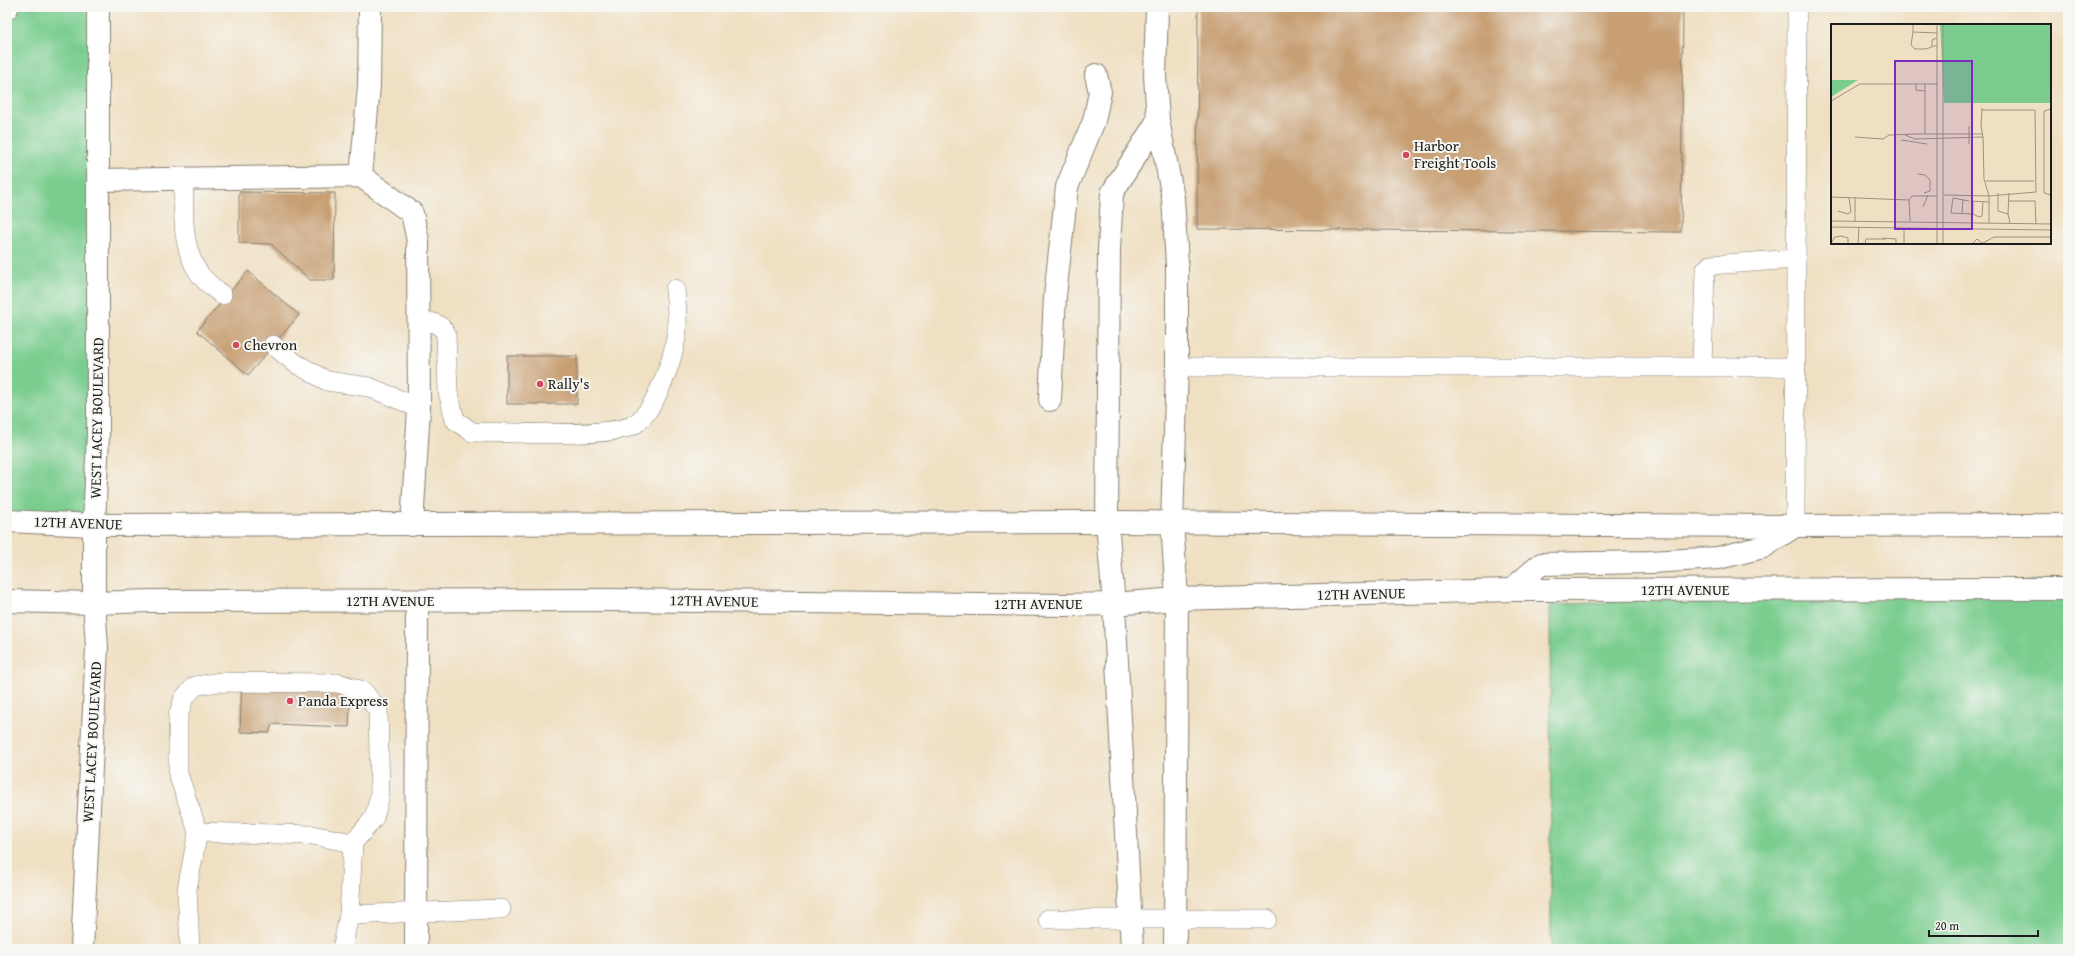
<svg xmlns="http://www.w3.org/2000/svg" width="2075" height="956" font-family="'Gentium Book Plus',serif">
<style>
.green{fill:#7acd8f;stroke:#4b7456}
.building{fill:#c79f73}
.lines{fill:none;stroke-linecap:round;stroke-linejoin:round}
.service-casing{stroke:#867e70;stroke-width:20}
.minor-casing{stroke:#867e70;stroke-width:24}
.secondary-casing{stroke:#867e70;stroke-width:24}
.service{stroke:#fff;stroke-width:19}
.minor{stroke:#fff;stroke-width:22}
.secondary{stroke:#fff;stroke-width:22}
.poi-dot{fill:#d1495b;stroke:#f6f6f2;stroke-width:1.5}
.labels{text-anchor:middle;stroke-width:4;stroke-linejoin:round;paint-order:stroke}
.poi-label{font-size:15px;fill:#1c1c1c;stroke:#f6f6f2;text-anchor:start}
.street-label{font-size:15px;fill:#1c1c1c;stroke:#f6f6f2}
.inset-road{fill:none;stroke:#9b9280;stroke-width:1}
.view{fill:#7b2cbf;fill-opacity:0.15;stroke:#7b2cbf;stroke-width:2}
.inset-edge{fill:none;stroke:#1c1c1c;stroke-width:2}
</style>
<rect width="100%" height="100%" fill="#f6f6f2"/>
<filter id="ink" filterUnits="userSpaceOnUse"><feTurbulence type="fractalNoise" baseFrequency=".025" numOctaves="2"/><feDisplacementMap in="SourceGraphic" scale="8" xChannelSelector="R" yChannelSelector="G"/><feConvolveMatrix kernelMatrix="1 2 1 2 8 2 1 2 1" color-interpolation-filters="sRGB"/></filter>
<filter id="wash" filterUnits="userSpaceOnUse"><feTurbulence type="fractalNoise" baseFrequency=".012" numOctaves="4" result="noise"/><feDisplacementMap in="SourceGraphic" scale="16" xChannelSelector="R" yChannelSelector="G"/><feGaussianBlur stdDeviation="0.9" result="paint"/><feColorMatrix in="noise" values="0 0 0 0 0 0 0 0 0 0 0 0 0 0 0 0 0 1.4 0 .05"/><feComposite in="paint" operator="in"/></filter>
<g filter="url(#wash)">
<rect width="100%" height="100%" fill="#f0e0c3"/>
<g class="green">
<polygon points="7,7 98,7 94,525 7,521"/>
<polygon points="2068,580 2068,949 1551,949 1550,605"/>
</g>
<g id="blocks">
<g class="building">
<polygon points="1198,7 1683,7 1681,232 1197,229"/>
<polygon points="239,192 335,193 334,280 310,280 271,244 239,243"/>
<polygon points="248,271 299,315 248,375 197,331"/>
<rect x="507" y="356" width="70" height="48"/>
<polygon points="242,675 351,679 349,727 272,724 269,733 240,732"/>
</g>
</g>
</g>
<g filter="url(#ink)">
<use href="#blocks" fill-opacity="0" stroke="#867e70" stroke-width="1"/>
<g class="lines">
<defs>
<g id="service">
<path d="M184 180C183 211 181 250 201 276 207 283 215 289 222 295"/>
<path d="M418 320C431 322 440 322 446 334L448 392 455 420 472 432C502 432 614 439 635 424 656 409 672 362 676 338 679 322 676 304 675 289"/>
<polyline points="273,345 295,363 327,381 369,387 419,408"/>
<polyline points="1702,366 1705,271 1710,265 1796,259"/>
<polyline points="1177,367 1796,367"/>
<polyline points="1795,526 1797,7"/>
<polyline points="198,832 312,835 353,843"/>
<polyline points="1048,919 1267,919"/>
<polyline points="190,949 187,889 198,832 178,774 178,716 184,698 195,686 219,682 338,683 363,691 378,710 380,795 374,818 353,843 349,915"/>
<polyline points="342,949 349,915 501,909"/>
</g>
<g id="minor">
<polyline points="1157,7 1155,76 1158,120 1173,198 1177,265 1177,367 1172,522 1177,599 1175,949"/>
<polyline points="361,176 369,86 370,7"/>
<polyline points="98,180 361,176 412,213 418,241 419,408 412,525"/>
<polyline points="1050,400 1055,296 1067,187 1094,121 1100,92 1096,75"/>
<polyline points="416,949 417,601"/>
<polyline points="1132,949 1114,604 1107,522 1109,250 1112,193 1158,120"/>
</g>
<g id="secondary">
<polyline points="7,8 7,7"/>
<polyline points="7,521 94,525 1107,522 1795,526 2068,525"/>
<polyline points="1511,590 1541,564 1650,562 1718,558 1763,547 1795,526"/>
<polyline points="7,601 94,603 150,601 612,600 1065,605 1114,604 1177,599 1511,590 2068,589"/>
<polyline points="82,949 97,647 94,603 94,525 98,435 98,7"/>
</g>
</defs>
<use href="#service" class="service-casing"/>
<use href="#minor" class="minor-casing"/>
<use href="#secondary" class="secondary-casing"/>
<use href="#service" class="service"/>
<use href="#minor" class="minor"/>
<use href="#secondary" class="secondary"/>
</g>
</g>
<g class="poi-dot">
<circle cx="1406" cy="155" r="4"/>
<circle cx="236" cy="345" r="4"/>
<circle cx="540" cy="384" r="4"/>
<circle cx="290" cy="701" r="4"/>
</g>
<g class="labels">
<g class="poi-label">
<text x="1414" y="151">Harbor<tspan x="1414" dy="17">Freight Tools</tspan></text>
<text x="244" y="350">Chevron</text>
<text x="548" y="389">Rally's</text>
<text x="298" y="706">Panda Express</text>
</g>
<g class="street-label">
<text transform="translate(97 418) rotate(-89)" y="5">WEST LACEY BOULEVARD</text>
<text transform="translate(78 523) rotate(2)" y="5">12TH AVENUE</text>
<text x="1685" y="595">12TH AVENUE</text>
<text transform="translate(1361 594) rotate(-1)" y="5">12TH AVENUE</text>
<text x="390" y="606">12TH AVENUE</text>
<text transform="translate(714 601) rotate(1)" y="5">12TH AVENUE</text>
<text x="1038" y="609">12TH AVENUE</text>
<text transform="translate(92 742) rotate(-87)" y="5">WEST LACEY BOULEVARD</text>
</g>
</g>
<g transform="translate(1831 24)">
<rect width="220" height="220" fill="#f0e0c3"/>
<path d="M109 0H220V79H113ZM0 56H27L0 73Z" fill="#7acd8f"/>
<path class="inset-road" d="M82 0V8L106 9M112 0V220M82 8 80 21 84 25H95L106 21M101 23V16L106 14M85 60V66L94 67M94 60V110M0 77 29 60H107M151 84 150 102 152 113 153 155 158 172 205 168 204 86H151M220 85 213 87V169L220 171M138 102V120M74 111 84 115 152 113M24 113 52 115 58 111 85 110H152M70 116 96 120M87 150 94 151 99 156V167L93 169M155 157H203M167 169V187L177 190 179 199M113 171 158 172V199M0 173 78 176M138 177 122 174 120 189 142 190V178M140 177 158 178M178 177H204L205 200M92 183 97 171M7 187 17 190 20 188 18 173M131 189 132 176M142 190 148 193 151 192 152 178M177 190 178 169M0 197 220 200M24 197V173M79 197 78 176 81 172H106M0 203 220 206M73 205V220M51 214 65 215V220M0 219 4 213 11 212 17 214V220M27 220 28 203M34 220 35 215H55M106 220V0M141 220 146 215 151 219M150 220 163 213H220"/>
<path class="view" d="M64 37H141V205H64Z"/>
<rect width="220" height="220" class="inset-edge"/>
</g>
<rect width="2075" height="956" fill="none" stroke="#f6f6f2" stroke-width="24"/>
<path d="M1929 930v6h109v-6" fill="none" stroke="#1c1c1c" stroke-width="2"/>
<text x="1935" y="930" font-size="12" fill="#1c1c1c" stroke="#f6f6f2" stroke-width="3" paint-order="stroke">20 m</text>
</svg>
